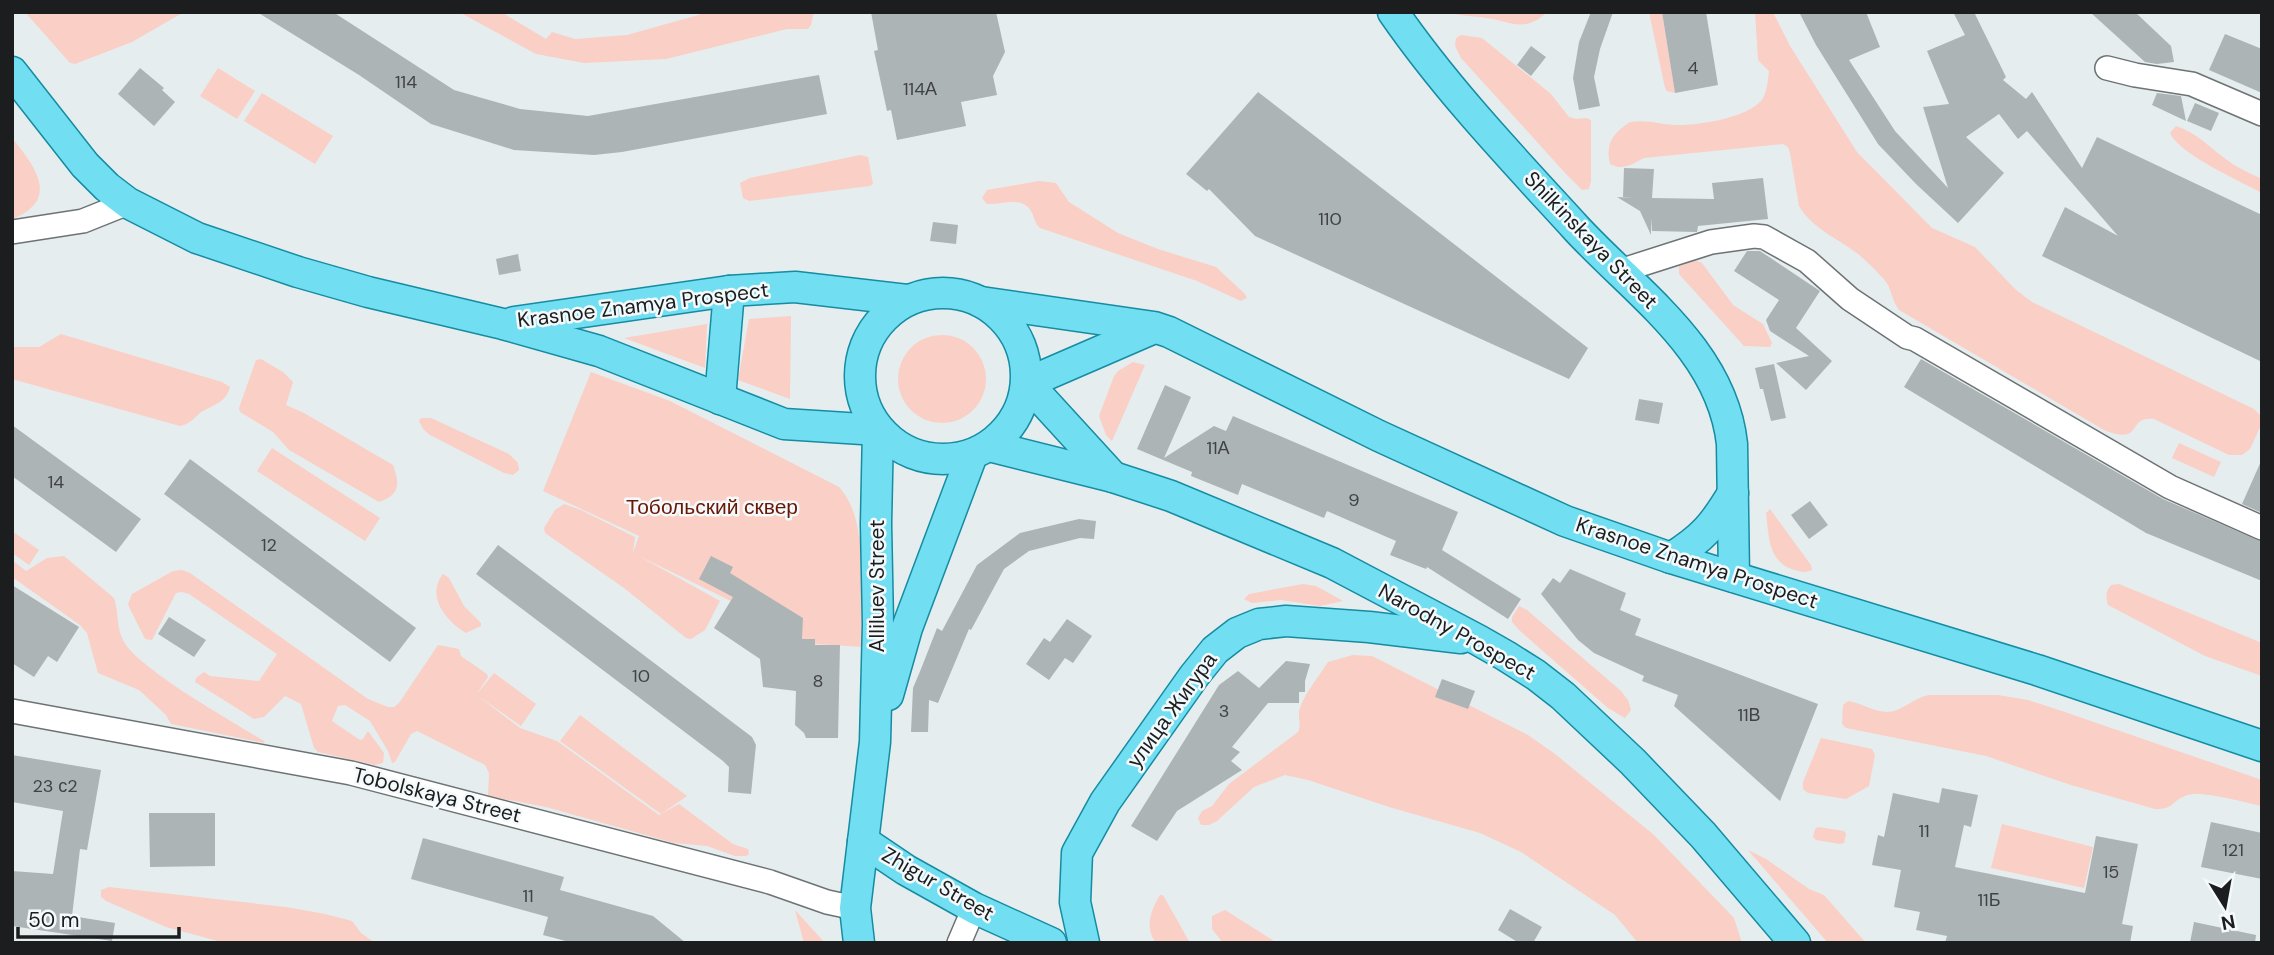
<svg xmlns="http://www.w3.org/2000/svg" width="2274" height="955" font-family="'DM Sans',sans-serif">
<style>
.green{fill:#facfc5}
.building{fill:#adb4b5}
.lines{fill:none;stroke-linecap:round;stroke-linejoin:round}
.minor-casing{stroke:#6d7374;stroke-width:26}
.major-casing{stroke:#158ca2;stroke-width:33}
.minor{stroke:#fff;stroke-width:23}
.major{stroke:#71def2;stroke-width:30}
.labels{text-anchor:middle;stroke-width:5;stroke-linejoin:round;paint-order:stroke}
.number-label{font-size:18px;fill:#404344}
.street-label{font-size:21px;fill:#1b1d1e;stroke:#f4fafc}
.park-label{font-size:21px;fill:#691806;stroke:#f4fafc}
</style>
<rect width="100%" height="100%" fill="#e6edef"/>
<g class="green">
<polygon points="25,12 184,12 132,42 75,64 70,63"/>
<polygon points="459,12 501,12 546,39 552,32 575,39 627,35 709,12 814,12 811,25 808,29 787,29 666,59 584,63 536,54"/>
<path d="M1447 12H1547C1524 34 1511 21 1486 18 1473 16 1460 16 1447 12Z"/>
<polygon points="1649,12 1662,12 1675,93 1667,91 1665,88"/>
<path d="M1755 12H1773L1790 46 1857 152 1932 228 1975 247 2015 289 2032 302 2254 409 2260 415 2262 423 2250 449 2242 455H2229L2154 419C2125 416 2145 446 2104 430L1899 310C1893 302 1892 294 1888 285 1883 277 1873 268 1866 261 1846 241 1814 232 1799 206L1790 153 1788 147 1783 144 1644 158C1633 164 1622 171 1610 164 1605 144 1613 133 1630 122 1646 119 1663 125 1680 125 1700 125 1752 117 1763 98 1767 91 1768 80 1769 71L1758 60Z"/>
<polygon points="1461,35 1482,38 1551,94 1569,117 1576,119 1586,118 1591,120 1591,181 1589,189 1582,190 1566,174 1461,58 1455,46 1456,38"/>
<polygon points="218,68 255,91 237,119 200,96"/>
<polygon points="262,93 333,136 315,164 244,121"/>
<path d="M2176 126C2196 132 2210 148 2227 160 2237 168 2250 173 2262 179V193C2240 181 2179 154 2170 133Z"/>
<path d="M12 138C35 166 61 200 12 219Z"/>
<polygon points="860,155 868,157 873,184 870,186 749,201 743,198 740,183 750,178"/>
<path d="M1039 181 1056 183 1069 202 1118 233 1158 249 1216 267 1245 294 1247 298 1241 301 1197 281 1040 228C1033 222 1035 214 1028 207 1017 197 1000 205 987 204L982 198 987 190Z"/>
<polygon points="1695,260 1702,263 1733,305 1763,324 1772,343 1770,347 1744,346 1679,274 1679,266"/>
<polygon points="791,316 790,399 738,380 749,319"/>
<polygon points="707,324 705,368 624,338"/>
<path d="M61 334 222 382 230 387C226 403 212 405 200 413 193 419 190 424 180 426L12 379 13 347H39Z"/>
<circle cx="942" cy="379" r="44"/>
<path d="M261 359 283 372 293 382 286 405 304 413 393 465C400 484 400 495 379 502L289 450 273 432 240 412 239 408 256 360Z"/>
<polygon points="1133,362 1145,365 1112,441 1106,435 1099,416 1114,376 1118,371"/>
<path d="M591 372 670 401 839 487C851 500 857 519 859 537L863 536C861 573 864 610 863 647L815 644V639H801L803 618 742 581 731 601 639 556 720 601 705 630 691 639 686 638 624 588 545 533 544 528 555 510 564 504 581 510 635 537 633 553 639 536 543 491Z"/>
<polygon points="421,418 431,418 509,454 518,463 519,470 513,475 504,473 430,435 423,429 419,421"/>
<polygon points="2179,443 2221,462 2214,477 2172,458"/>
<polygon points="272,448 380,518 365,541 257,471"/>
<path d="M1770 509 1811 565 1812 570C1805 573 1802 572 1795 570 1768 563 1769 536 1766 513Z"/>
<polygon points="12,531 39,550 29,565 12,553"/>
<path d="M64 556 114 598C119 612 116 627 123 640 130 654 146 664 158 674 192 699 228 719 264 741L265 743 171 724 166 715 139 690 98 673 87 633 80 625 12 577V560L26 571 47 558Z"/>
<polygon points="182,570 190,573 368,699 388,707 394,707 399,703 438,645 459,649 461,656 487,674 488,677 476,695 494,673 536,704 521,726 478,696 520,728 557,741 659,815 679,804 733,844 748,849 749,854 746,856 735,856 707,846 674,843 546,807 488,796 489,773 485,765 417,731 411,734 395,762 392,763 388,751 370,721 345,705 338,706 332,721 360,740 363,739 368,731 384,753 383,763 375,765 318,752 314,748 301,704 285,696 264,717 254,719 195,682 196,678 204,672 210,676 259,681 277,654 189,594 182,592 176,593 152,640 145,639 130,609 128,604 132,594 173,571"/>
<path d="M443 574 449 578 464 606 481 623V626L466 633C447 622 425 596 443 574Z"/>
<polygon points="1303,584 1316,586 1343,601 1320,606 1281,600 1252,603 1244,599 1249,594"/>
<path d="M2119 584 2262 643V676L2205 656 2108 605C2106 597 2105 592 2111 585Z"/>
<polygon points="1519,606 1527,610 1621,691 1628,700 1631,710 1625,718 1608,708 1519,630 1512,622 1512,617"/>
<path d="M1353 655 1372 656 1528 735 1555 754 1654 835 1734 918 1742 943H1638L1615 915 1521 852 1480 833 1389 807 1308 780 1285 775 1254 787 1217 821 1209 825H1201L1198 818 1202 811 1212 806 1229 784 1298 732C1302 723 1297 717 1300 708 1305 693 1319 676 1328 662Z"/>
<path d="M1929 695H1998L2028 700 2056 709 2262 780V806C2244 803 2200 789 2185 796 2170 802 2175 809 2155 809L2071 785 1986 756 1846 728 1842 724 1843 705 1848 701C1861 703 1874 712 1887 712 1901 712 1913 698 1929 695Z"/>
<polygon points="580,715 687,796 661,814 560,741"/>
<polygon points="1821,738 1872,749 1875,755 1869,786 1846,799 1808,793 1803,789 1803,782"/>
<polygon points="2002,824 2093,847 2084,888 1991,868"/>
<polygon points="1818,827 1844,831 1846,834 1844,843 1840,844 1816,840 1813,837 1815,829"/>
<polygon points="1748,850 1766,859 1809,889 1824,895 1866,943 1828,943"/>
<polygon points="109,887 286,907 325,914 352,921 361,933 375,943 225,943 166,927 106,901 101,897 101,890"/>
<path d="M1160 895H1163L1190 943H1156C1144 927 1151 910 1160 895Z"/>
<polygon points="795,910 825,943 804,943"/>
<polygon points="1225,910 1277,943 1223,943 1212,929 1212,916"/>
</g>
<g class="building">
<polygon points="257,12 333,12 454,90 520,109 588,116 819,75 827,114 622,152 594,155 514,150 431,124 359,75"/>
<polygon points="871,12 996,12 1005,52 993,76 997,95 961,102 966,126 897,140 891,110 887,111 874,51 878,50"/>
<polygon points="1591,12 1613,12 1600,49 1594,77 1600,106 1579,110 1573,78 1579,42"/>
<polygon points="1662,12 1706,12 1718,85 1675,93"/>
<polygon points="1799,12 1866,12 1880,47 1849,60 1895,131 1948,188 1923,107 1949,104 1927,51 1965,35 1953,12 1974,12 2006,77 2003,80 2026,99 2032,92 2082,168 2097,137 2262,215 2262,362 2042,256 2065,207 2118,236 2027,131 2018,139 1999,114 1966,137 2004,173 1958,223 1916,184 1878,144 1816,45"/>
<polygon points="2090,12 2135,12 2171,46 2174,62 2157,64 2145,62"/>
<polygon points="2225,34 2262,49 2262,93 2209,70"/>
<polygon points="1531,46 1546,57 1531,76 1517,65"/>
<polygon points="140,68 164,88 162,90 175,102 154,126 118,94"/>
<polygon points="1258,92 1588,348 1569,379 1255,236 1209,189 1207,191 1186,174"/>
<polygon points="2157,93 2181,96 2186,121 2152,105"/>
<polygon points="2195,103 2219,113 2211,131 2187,121"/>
<polygon points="1624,168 1654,169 1652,198 1714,199 1712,183 1763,178 1768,219 1698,226 1697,232 1652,231 1651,218 1651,235 1640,211 1617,197 1634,198 1623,197"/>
<polygon points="933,222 958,225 956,244 930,241"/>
<polygon points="1747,251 1760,251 1820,291 1796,328 1832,361 1806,390 1776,363 1809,356 1770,331 1766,320 1779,300 1734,271"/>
<polygon points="518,254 521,271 499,275 496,259"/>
<polygon points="1921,359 2163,499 2262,542 2262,581 2146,533 1904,387"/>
<polygon points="1774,364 1786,418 1771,421 1763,389 1760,389 1755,368"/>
<polygon points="1165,385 1191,397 1164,458 1214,426 1226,431 1233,416 1458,512 1442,550 1521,599 1508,619 1427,567 1426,569 1390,555 1396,541 1327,511 1324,518 1242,484 1238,495 1191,476 1192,472 1137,449"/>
<polygon points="1639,399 1663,403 1659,424 1635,420"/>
<polygon points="12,425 141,519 116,552 12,476"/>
<polygon points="190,459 416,628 390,662 164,494"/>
<polygon points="2262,459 2262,513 2242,504"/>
<polygon points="1810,501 1828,525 1809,539 1791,515"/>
<polygon points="1079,519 1096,521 1094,539 1080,538 1029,551 1004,569 971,630 969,629 938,703 929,700 928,732 911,732 913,688 921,669 937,628 942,631 977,565 1020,533"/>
<polygon points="498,545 752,737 756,745 751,794 728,792 729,767 723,761 476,574"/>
<polygon points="711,556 733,567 730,573 803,618 802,639 815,639 815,645 840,645 838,738 806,738 804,733 795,725 796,691 763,687 760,659 714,628 733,597 699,579"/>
<polygon points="1570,569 1626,593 1620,610 1641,619 1635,635 1818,704 1780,801 1674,706 1678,695 1642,681 1644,676 1594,653 1578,640 1541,594 1553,578 1560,583"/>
<polygon points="12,585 79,627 57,662 48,656 34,677 12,663"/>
<polygon points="169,617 206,640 194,657 158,634"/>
<polygon points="1067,619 1092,636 1073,663 1065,658 1049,680 1026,664 1044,638 1050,642"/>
<polygon points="1286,661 1310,664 1305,681 1305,692 1299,692 1299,703 1268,703 1232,747 1240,752 1231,761 1242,770 1177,811 1157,841 1131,826 1219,685 1238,671 1259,688"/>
<polygon points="1442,679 1475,691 1468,709 1435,697"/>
<polygon points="12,755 101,770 87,850 80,849 72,916 115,923 112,941 12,926 12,871 53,874 63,811 12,802"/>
<polygon points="1942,788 1978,795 1971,827 1964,825 1955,867 2085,893 2096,836 2138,844 2122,924 2133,926 2130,943 1945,943 1947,936 1916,930 1920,912 1894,907 1901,870 1872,865 1878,835 1884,837 1893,793 1939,803"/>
<polygon points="149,813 215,813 215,866 150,867"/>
<polygon points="2211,822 2262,833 2262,879 2201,867"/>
<polygon points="423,838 564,877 560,890 653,916 686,943 573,943 543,935 548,917 411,879"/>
<polygon points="1510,909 1542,927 1533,943 1519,943 1498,930"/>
<polygon points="2194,922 2256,935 2255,943 2190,943"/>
</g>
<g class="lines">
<defs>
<g id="minor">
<polyline points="2107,68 2135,75 2192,84 2262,114"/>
<polyline points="12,232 83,221 128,203"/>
<polyline points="1620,271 1711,242 1754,236 1764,237 1807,261 1850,299 1907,337 1915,339 2170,487 2262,528"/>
<polyline points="12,711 351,773 770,882 827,902 855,908"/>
<polyline points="959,943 974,908"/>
</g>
<g id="major">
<path d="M1393 12C1447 90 1512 158 1576 228 1636 293 1722 350 1732 444L1734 577"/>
<polyline points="12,72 85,165 107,187 128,203 197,238 298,272 368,292 503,324 599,351 784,424 878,430"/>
<circle cx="943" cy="376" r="83"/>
<polyline points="981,302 1154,327 1169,332 1379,436 1565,521 1671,558 2037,670 2262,746"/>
<polyline points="514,322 729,291 795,287 907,300"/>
<polyline points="1027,383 1154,328"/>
<polyline points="1027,383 1113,477"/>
<polyline points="720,399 729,291"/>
<polyline points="989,446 1113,477 1171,496 1332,563 1478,640 1506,656 1536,675 1563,696 1633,762 1703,835 1795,943"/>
<path d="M1671 558C1703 538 1714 525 1733 493"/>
<polyline points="888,695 907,628 972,455"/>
<polyline points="863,841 906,870 974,908 1051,943"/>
<polyline points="859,943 855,908 875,742 878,624 876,524 878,430"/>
<polyline points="1084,943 1075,902 1077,853 1105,802 1194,676 1215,650 1237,633 1259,624 1286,621 1369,627 1461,638"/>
</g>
</defs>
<use href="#minor" class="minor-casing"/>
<use href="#major" class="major-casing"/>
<use href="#minor" class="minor"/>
<use href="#major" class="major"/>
</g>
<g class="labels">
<g class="number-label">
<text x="1693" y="74">4</text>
<text x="406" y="88">114</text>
<text x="920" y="95">114А</text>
<text x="1330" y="225">110</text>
<text x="1218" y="454">11А</text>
<text x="56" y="488">14</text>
<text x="1354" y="506">9</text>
<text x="269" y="551">12</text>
<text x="641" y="682">10</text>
<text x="818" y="687">8</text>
<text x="1224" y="717">3</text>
<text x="1749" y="721">11В</text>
<text x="55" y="792">23 с2</text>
<text x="1924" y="837">11</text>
<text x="2233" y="856">121</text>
<text x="2111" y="878">15</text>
<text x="528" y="902">11</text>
<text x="1989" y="906">11Б</text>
</g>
<g class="street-label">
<text transform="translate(1591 240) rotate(46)" y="7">Shilkinskaya Street</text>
<text transform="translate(643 305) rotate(-7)" y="7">Krasnoe Znamya Prospect</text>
<text transform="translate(1697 563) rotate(18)" y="7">Krasnoe Znamya Prospect</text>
<text transform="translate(877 586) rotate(-90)" y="7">Alliluev Street</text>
<text transform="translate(1457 632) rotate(29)" y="7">Narodny Prospect</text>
<text transform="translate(1172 710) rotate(-54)" y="7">улица Жигура</text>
<text transform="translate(437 795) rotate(14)" y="7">Tobolskaya Street</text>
<text transform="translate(938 884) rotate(30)" y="7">Zhigur Street</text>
</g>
<g class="park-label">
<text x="712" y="514">Тобольский сквер</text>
</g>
</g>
<rect width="2274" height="955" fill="none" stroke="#1b1d1e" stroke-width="28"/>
<g transform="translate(2225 906) rotate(169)" stroke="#f4fafc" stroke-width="5" paint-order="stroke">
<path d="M0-5L12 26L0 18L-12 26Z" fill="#1b1d1e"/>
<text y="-10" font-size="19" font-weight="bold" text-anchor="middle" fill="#1b1d1e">N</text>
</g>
<path d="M18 927v10h161v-10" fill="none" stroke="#1b1d1e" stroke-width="3.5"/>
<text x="28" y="927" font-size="21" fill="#1b1d1e" stroke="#f4fafc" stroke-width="5" paint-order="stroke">50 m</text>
</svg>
